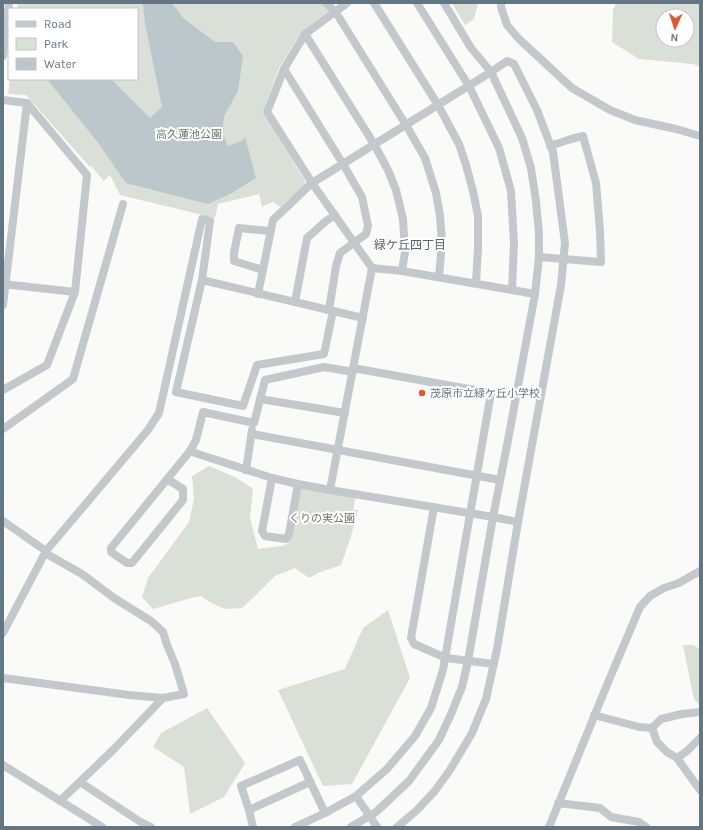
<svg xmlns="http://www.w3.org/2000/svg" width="703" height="830" font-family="Karla,'Noto Sans JP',sans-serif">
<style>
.green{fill:#dadfd7;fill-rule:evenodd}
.water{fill:#bbc7cb}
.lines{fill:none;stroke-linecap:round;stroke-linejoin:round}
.minor{stroke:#c3c8cc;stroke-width:8}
.poi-dot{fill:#e4572e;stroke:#fff;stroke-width:1.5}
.labels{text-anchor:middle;stroke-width:4;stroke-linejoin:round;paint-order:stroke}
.park-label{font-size:11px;fill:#687a64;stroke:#fff}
.poi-label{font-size:11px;fill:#657683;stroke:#fff;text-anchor:start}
.neighbourhood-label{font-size:12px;fill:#57646e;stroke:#fff}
</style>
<rect width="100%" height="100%" fill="#fafaf8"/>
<g class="green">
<polygon points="18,3 321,3 325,5 329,11 302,31 279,68 263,111 263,113 305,181 305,185 280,207 273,202 262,207 259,194 218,204 215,218 120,195 110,175 104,181 91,166 90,167 26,95 8,94 10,79 137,79 137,9 17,9"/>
<polygon points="452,3 478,3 474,19 465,25"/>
<path d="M616 3H700V67L693 64 639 59 612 42 613 10ZM663 16H687V40H663Z"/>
<polygon points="209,466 237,478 253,489 250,518 258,549 282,546 290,543 287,542 301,487 356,496 353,510 358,510 351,536 341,565 318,573 309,578 295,568 275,576 259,592 242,608 225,609 211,603 201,596 191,598 153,609 142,597 148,578 189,522 194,499 192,476"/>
<polygon points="388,610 410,678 352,784 323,786 278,690 345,669 363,628"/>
<polygon points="683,645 693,645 700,649 700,706 694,699"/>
<polygon points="207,708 245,763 224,797 190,814 184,767 153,747 161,733"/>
</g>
<polygon class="water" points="143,3 172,3 183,18 215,42 233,42 243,56 238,91 224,116 222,132 228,146 243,140 245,137 256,178 230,194 208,204 126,183 96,140 47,79 111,79 150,118 162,107 145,23"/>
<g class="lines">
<g class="minor">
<polyline points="326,3 335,11 406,125 425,158 436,193 440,216 442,241 439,277"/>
<polyline points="374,3 438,105 459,144 466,165 473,191 478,216 478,247 476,283"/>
<polyline points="417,3 469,86 499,148 511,191 514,243 512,290"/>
<polyline points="501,3 501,7 507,25 519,39 572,88 610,110 635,120 676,129 700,136"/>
<polyline points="305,34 374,144 388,170 396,190 403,219 405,252 402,271"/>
<polyline points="3,56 9,3"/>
<polyline points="284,69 343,164 362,197 368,226 366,234 340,253 336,266 329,310"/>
<polyline points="3,100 27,103 87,175 75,292 47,365 3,390"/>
<polyline points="539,257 601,262 600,232 596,183 583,136 571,139 550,146"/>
<polyline points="372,268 402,271 535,294"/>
<polyline points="263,270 234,261 234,253 239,228 270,231"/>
<polyline points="202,280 176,392 243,406 257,365 324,354 333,311"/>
<polyline points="3,284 75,292"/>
<polyline points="258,294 273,220 312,183 491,72 507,61 514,64 537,110 553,152 565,243 561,285 518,522"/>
<polyline points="295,302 307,238 326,221 335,215"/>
<polyline points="3,305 27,103"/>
<polyline points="260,399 345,413"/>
<polyline points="3,429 73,379 123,204"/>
<polyline points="252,434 500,480"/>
<polyline points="190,451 201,455 272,478 298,484 330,490 493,517 518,522 497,649 486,699 472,733 450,770 434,792 416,811 397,827"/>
<polyline points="246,470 252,430"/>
<polyline points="272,478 262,531 265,536 286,539 289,534 298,484"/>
<polyline points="167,479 183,489 183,500 132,563 127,563 111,552 111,548 190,451 196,440 203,412 254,423 265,380 324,367 353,372"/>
<polyline points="330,490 372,268 312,183 267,112 284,69 305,34 347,3"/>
<polyline points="434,507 411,638 414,644 446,658 494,664"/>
<polyline points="3,521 46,551"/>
<polyline points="3,633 46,551 148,430 159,413 202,219 210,221 202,280 363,318"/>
<polyline points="3,678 129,695 163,698 184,694 175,664 167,645 163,632 151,621 114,598 82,574 45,553"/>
<polyline points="594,715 639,727 652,728 661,719 682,714 700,712"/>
<polyline points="652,728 657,742 667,752 677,758 700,790"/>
<polyline points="677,758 687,751 700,738"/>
<polyline points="3,765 102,827"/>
<polyline points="80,782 139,821 151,827"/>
<polyline points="356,796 377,827"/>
<polyline points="60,801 113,750 163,698"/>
<polyline points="558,803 600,808 611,817 639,822 646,827"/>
<polyline points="249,810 310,782"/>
<polyline points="253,827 249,810 241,786 300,760 325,813"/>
<polyline points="295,827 325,813 356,796 387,769 415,736 431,708 443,670 491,393 353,368"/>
<polyline points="351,827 376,812 409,781 439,740 451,714 462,687 468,661 493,517 509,435 535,294 539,257 539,234 536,201 531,168 522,138 491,72 471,48 444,3"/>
<polyline points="549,827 609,680 640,607 650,596 664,588 679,583 700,571"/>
</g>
</g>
<circle class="poi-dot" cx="422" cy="393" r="4"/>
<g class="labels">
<g class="park-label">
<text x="189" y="138">高久蓮池公園</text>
<text x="322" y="522">くりの実公園</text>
</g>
<g class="poi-label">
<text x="430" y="397">茂原市立緑ケ丘小学校</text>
</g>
<g class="neighbourhood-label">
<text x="410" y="249">緑ケ丘四丁目</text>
</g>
</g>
<rect width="703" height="830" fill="none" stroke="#657683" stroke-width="8"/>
<rect x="8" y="8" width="130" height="72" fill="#ffffff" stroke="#c1c8cd"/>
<rect x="16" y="21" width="20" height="6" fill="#c3c8cc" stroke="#c1c8cd"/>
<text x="44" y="28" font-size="12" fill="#657683">Road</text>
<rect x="16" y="38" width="20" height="12" fill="#dadfd7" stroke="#c1c8cd"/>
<text x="44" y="48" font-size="12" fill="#657683">Park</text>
<rect x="16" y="58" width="20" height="12" fill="#bbc7cb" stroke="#c1c8cd"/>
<text x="44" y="68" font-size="12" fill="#657683">Water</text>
<g transform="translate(675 28) rotate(183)"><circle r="19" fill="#ffffff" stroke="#c1c8cd"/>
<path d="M0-3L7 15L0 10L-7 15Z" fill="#e4572e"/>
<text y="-6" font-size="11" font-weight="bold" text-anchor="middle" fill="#657683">N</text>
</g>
</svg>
